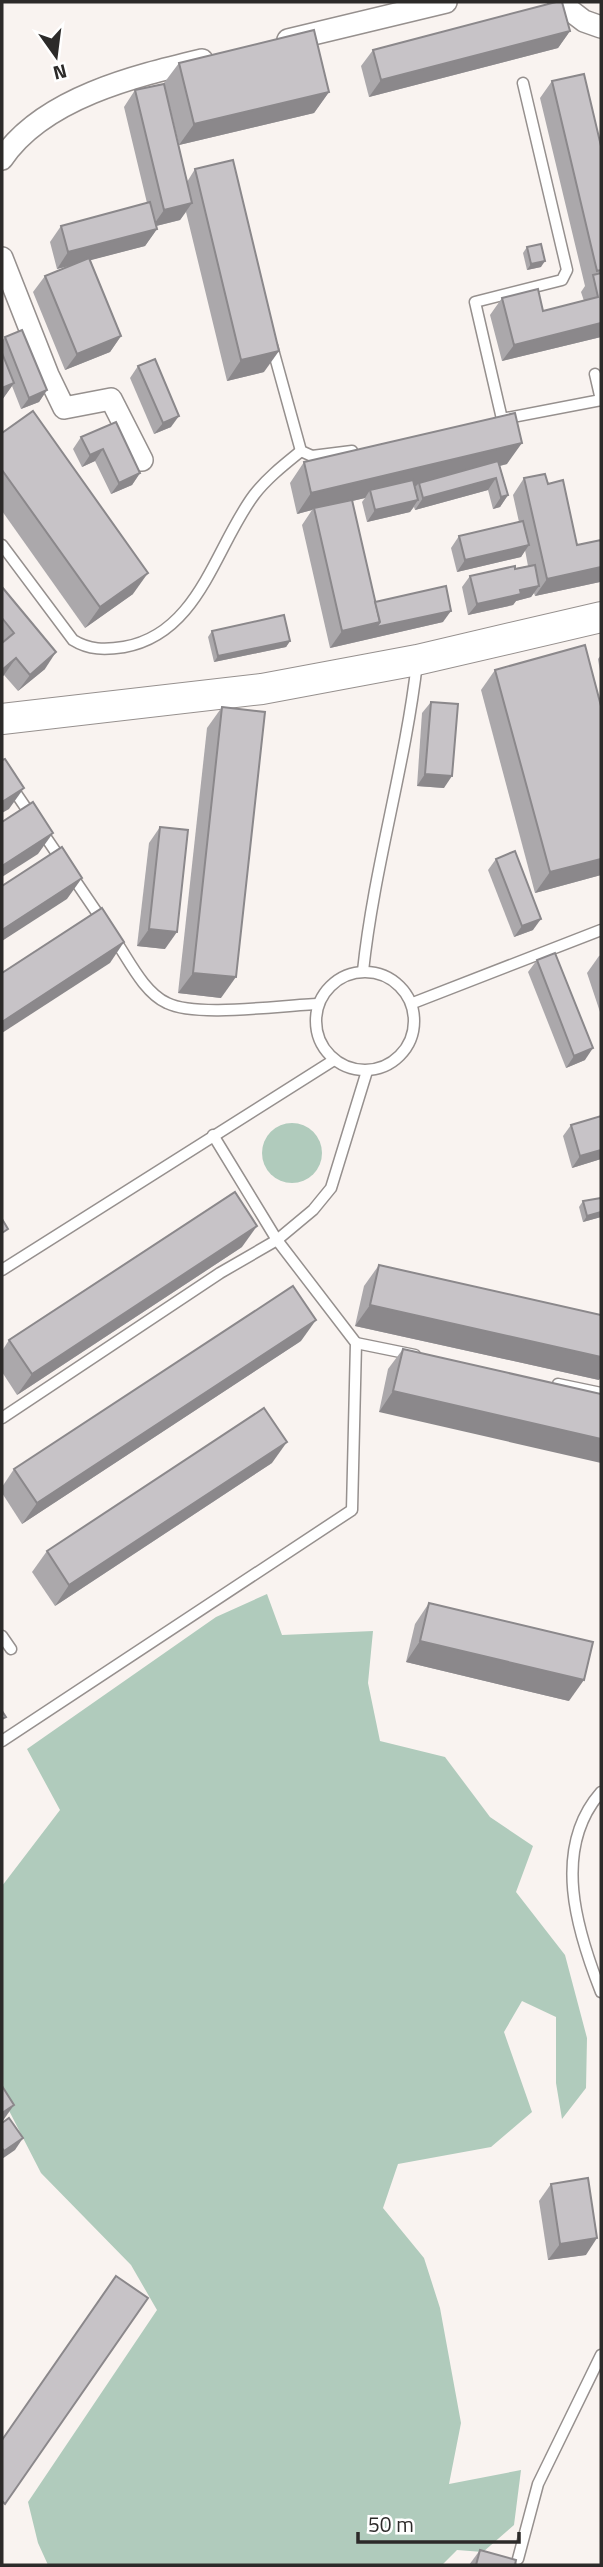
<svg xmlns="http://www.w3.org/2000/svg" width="603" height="2567" font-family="'Titillium Web',sans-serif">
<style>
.green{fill:#b0cbbc}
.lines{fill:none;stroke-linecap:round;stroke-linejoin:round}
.lane-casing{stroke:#96908e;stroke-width:13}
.street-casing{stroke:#96908e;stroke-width:24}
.secondary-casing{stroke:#96908e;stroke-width:32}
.lane{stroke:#fff;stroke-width:10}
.street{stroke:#fff;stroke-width:21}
.secondary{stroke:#fff;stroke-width:30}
.wall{fill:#aba8ab}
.shaded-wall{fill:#8b888b}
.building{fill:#c7c3c7;stroke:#8b888b;stroke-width:2}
</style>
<rect width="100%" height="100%" fill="#f9f3f0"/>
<g class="green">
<circle cx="292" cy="1153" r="30"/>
<polygon points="267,1594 282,1635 373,1631 368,1683 380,1741 445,1757 490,1817 533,1846 516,1892 565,1955 587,2038 586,2088 562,2119 556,2083 556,2017 522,2001 504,2032 532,2112 491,2147 398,2164 383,2208 424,2258 440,2308 461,2423 449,2484 521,2470 514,2525 483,2552 457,2550 442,2565 48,2565 38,2543 28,2502 157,2310 131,2265 41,2173 2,2097 2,1886 60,1810 27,1749 216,1617"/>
</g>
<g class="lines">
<defs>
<g id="lane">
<polyline points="523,83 567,270 562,280 475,302 502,419 601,400 595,374"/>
<polyline points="272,346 301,451 312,456 352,451"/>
<path d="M2 545 73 640C89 650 105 650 124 647 199 634 215 547 254 495 267 478 285 464 301 451"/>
<polyline points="11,786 104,923"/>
<path d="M113 937C128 958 143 992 167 1003 197 1018 282 1005 318 1004"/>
<path d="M363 971C374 867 405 767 417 663"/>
<circle cx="365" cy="1021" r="49"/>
<polyline points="413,1003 601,930"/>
<polyline points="2,1270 334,1060"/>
<polyline points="356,1343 415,1355"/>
<polyline points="558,1384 601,1393"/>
<polyline points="2,1418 220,1273 277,1240 213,1135"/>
<polyline points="2,1636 11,1649"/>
<polyline points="2,1741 352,1510 356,1343 277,1240 313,1210 331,1188 367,1071"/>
<path d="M601 1792C551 1849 577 1931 601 1992"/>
<polyline points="518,2559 538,2484 601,2355"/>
</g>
<g id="street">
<polyline points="559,2 584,21 601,27"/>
<polyline points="288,40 446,2"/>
<path d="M2 159C43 98 135 76 202 60"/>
<polyline points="2,258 48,375 64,408 111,399 142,460"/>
</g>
<polyline id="secondary" points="2,719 262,689 417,660 601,617"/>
</defs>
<use href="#lane" class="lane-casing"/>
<use href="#street" class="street-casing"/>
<use href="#secondary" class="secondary-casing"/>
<use href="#lane" class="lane"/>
<use href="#street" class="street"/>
<use href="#secondary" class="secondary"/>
</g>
<g class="wall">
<polygon points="570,31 558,48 369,97 361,66 373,50"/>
<polygon points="179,63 329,92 314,113 179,145 164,83"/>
<polygon points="552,81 601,146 601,337 502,361 490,315 502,298 543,311 584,301 581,292 585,286 540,98"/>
<polygon points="135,90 187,182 195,169 264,372 227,381 186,212 180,220 156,226 157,229 145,246 90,260 121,336 110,352 65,370 33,292 45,276 69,266 57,269 50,242 61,226 147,203 124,107"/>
<polygon points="527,247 541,267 527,270 523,253"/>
<polygon points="5,337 47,390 39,402 21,409 12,386 2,400 2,341"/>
<polygon points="138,366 171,427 154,434 130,378"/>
<polygon points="116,422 140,473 132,485 111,494 95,461 82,467 73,449 81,437"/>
<polygon points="2,433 133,594 85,628 2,511"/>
<polygon points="304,462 507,464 500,466 508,495 500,507 493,509 488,490 415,510 414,507 410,512 367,522 362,502 365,498 352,501 375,602 443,622 330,648 302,525 312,510 297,514 290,483"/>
<polygon points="524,478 548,484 577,545 600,582 535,596 534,593 531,597 516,601 513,605 468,615 462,587 470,576 528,566 525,550 521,557 457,572 451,548 459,536 519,522 513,495"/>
<polygon points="2,587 45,669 18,691 4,675 2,677"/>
<polygon points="212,631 290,641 286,647 214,662 208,637"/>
<polygon points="601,655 601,677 598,659"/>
<polygon points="495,670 601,875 535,893 481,690"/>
<polygon points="431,702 444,788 417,786 422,713"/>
<polygon points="222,707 221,998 178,993 207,728"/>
<polygon points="160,827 165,949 137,946 149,843"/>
<polygon points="496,859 533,930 514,937 488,870"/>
<polygon points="601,955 601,1015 587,973 599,956"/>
<polygon points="537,960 585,1060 566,1068 528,972"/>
<polygon points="571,1125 601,1159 572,1168 563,1136"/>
<polygon points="601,1198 601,1217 583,1222 579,1207 583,1201"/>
<polygon points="242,1247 17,1395 2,1372 2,1351 9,1340"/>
<polygon points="379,1265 601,1315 601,1376 599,1380 355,1326 364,1286"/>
<polygon points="301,1341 22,1524 2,1493 2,1487 14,1469"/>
<polygon points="403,1349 601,1394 379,1412 388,1369"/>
<polygon points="272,1463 55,1606 32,1572 47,1551"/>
<polygon points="429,1603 569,1701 406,1662 415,1624"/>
<polygon points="551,2184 586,2255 548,2260 539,2201"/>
<polygon points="480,2550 515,2565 469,2565"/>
</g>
<g class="shaded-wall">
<polygon points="570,31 558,48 369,97 381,80"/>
<polygon points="329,92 314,113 179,145 194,124"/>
<polygon points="192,203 180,220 152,227 164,210"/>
<polygon points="157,229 145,246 57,269 68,252"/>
<polygon points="545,261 541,267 527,270 531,264"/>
<polygon points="601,323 601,337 502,361 514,345"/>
<polygon points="121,336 110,352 65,370 77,354"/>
<polygon points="279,351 264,372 227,381 241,360"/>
<polygon points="14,383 2,400 2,388"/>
<polygon points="47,390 39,402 21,409 29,398"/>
<polygon points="179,416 171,427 154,434 163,423"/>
<polygon points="522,443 507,464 419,485 419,483 416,486 372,496 370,490 365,498 314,510 314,508 312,510 297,514 311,493"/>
<polygon points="103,449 95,461 82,467 90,455"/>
<polygon points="140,473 132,485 111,494 119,483"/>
<polygon points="496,478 488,490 415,510 423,498"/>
<polygon points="508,495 500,507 493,509 501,497"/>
<polygon points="418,500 410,512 367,522 375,510"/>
<polygon points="529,545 521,557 457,572 465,560"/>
<polygon points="601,567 601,579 600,582 535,596 547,579"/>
<polygon points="148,573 133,594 85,628 100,607"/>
<polygon points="539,586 531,597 516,601 513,605 468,615 477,604 520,590"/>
<polygon points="451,611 443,622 330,648 342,631 380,622"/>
<polygon points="290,641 286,647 214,662 218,656"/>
<polygon points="56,652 45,669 18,691 30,675"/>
<polygon points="16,658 4,675 2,677 2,670"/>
<polygon points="425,774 452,776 444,788 417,786"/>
<polygon points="24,788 9,809 2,813 2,802"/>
<polygon points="53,833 38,854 2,877 2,866"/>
<polygon points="601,859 601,875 535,893 550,872"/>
<polygon points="82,878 67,899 2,941 2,930"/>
<polygon points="541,919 533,930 514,937 522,926"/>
<polygon points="149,929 177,932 165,949 137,946"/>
<polygon points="124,942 110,963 2,1033 2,1022"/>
<polygon points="193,973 236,977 221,998 178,993"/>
<polygon points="593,1048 585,1060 566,1068 574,1056"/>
<polygon points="601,1150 601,1159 572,1168 580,1156"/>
<polygon points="601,1212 601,1217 583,1222 587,1216"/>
<polygon points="257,1226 242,1247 17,1395 32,1374"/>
<polygon points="370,1305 601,1357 601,1376 599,1380 355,1326"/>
<polygon points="316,1320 301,1341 22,1524 37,1503"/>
<polygon points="393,1391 601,1439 601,1463 379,1412"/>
<polygon points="287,1442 272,1463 55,1606 69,1585"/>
<polygon points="420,1641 584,1680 569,1701 406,1662"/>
<polygon points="14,2105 2,2122 2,2113"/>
<polygon points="23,2138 15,2150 2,2159 2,2154 4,2151"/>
<polygon points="597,2238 586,2255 548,2260 560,2244"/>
</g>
<g class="building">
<polygon points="556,2 562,2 570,31 381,80 373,50"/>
<polygon points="314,30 329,92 194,124 179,63"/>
<polygon points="584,74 601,146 601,270 597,271 552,81"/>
<polygon points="164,84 192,203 164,210 135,90"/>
<polygon points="233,160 279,351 241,360 195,169"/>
<polygon points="150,202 157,229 68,252 61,226"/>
<polygon points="541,244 545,261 531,264 527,247"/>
<polygon points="89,258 121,336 77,354 45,276"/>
<polygon points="601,273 601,323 514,345 502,298 538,289 543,311 598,297 593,275"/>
<polygon points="22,330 47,390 29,398 5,337"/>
<polygon points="2,353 14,383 2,388"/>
<polygon points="155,359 179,416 163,423 138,366"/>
<polygon points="33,411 148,573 100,607 2,470 2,433"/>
<polygon points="515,413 522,443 311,493 304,462"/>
<polygon points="116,422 140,473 119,483 103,449 90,455 81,437"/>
<polygon points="498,461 508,495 501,497 496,478 423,498 419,483"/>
<polygon points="545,474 548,484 563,480 577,545 601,540 601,567 547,579 524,478"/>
<polygon points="413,480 418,500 375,510 370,490"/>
<polygon points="352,500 380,622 342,631 314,508"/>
<polygon points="523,521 529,545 465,560 459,536"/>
<polygon points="535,565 539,586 520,590 521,594 477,604 470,576 515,566 515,569"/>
<polygon points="446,586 451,611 376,627 380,622 375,602"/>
<polygon points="2,587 56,652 30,675 16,658 2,670 2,643 14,633 2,618"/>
<polygon points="284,615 290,641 218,656 212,631"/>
<polygon points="585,645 601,706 601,859 550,872 495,670"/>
<polygon points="431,702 458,704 452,776 425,774"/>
<polygon points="222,707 265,712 236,977 193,973"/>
<polygon points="5,759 24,788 2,802 2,760"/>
<polygon points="33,802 53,833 2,866 2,822"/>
<polygon points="160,827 188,830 177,932 149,929"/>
<polygon points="62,847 82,878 2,930 2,886"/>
<polygon points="515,851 541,919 522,926 496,859"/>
<polygon points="102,908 124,942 2,1022 2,973"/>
<polygon points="555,953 593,1048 574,1056 537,960"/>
<polygon points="601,1116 601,1150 580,1156 571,1125"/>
<polygon points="235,1192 257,1226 32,1374 9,1340"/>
<polygon points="601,1198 601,1212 587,1216 583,1201"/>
<polygon points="2,1219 8,1229 2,1233"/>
<polygon points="379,1265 601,1315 601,1357 370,1305"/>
<polygon points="293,1286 316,1320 37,1503 14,1469"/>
<polygon points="403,1349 601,1394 601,1439 393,1391"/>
<polygon points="264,1408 287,1442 69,1585 47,1551"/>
<polygon points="429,1603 593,1642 584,1680 420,1641"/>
<polygon points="2,1711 6,1717 2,1719"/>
<polygon points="2,2086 14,2105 2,2113"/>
<polygon points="9,2118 23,2138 4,2151 2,2148 2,2123"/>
<polygon points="588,2178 597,2238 560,2244 551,2184"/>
<polygon points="116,2276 148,2298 5,2504 2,2501 2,2440"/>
<polygon points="480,2550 516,2560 515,2565 476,2565"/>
</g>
<rect width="603" height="2567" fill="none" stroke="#2c2a29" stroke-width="7"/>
<g transform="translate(56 56) rotate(166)" stroke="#ffffff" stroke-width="5" paint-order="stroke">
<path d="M0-5L12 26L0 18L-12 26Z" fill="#2c2a29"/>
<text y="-10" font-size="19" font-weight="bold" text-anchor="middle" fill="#2c2a29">N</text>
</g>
<path d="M358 2532v10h161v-10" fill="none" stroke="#2c2a29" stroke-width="3.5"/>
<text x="368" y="2532" font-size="21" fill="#2c2a29" stroke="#ffffff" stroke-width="5" paint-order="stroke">50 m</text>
</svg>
